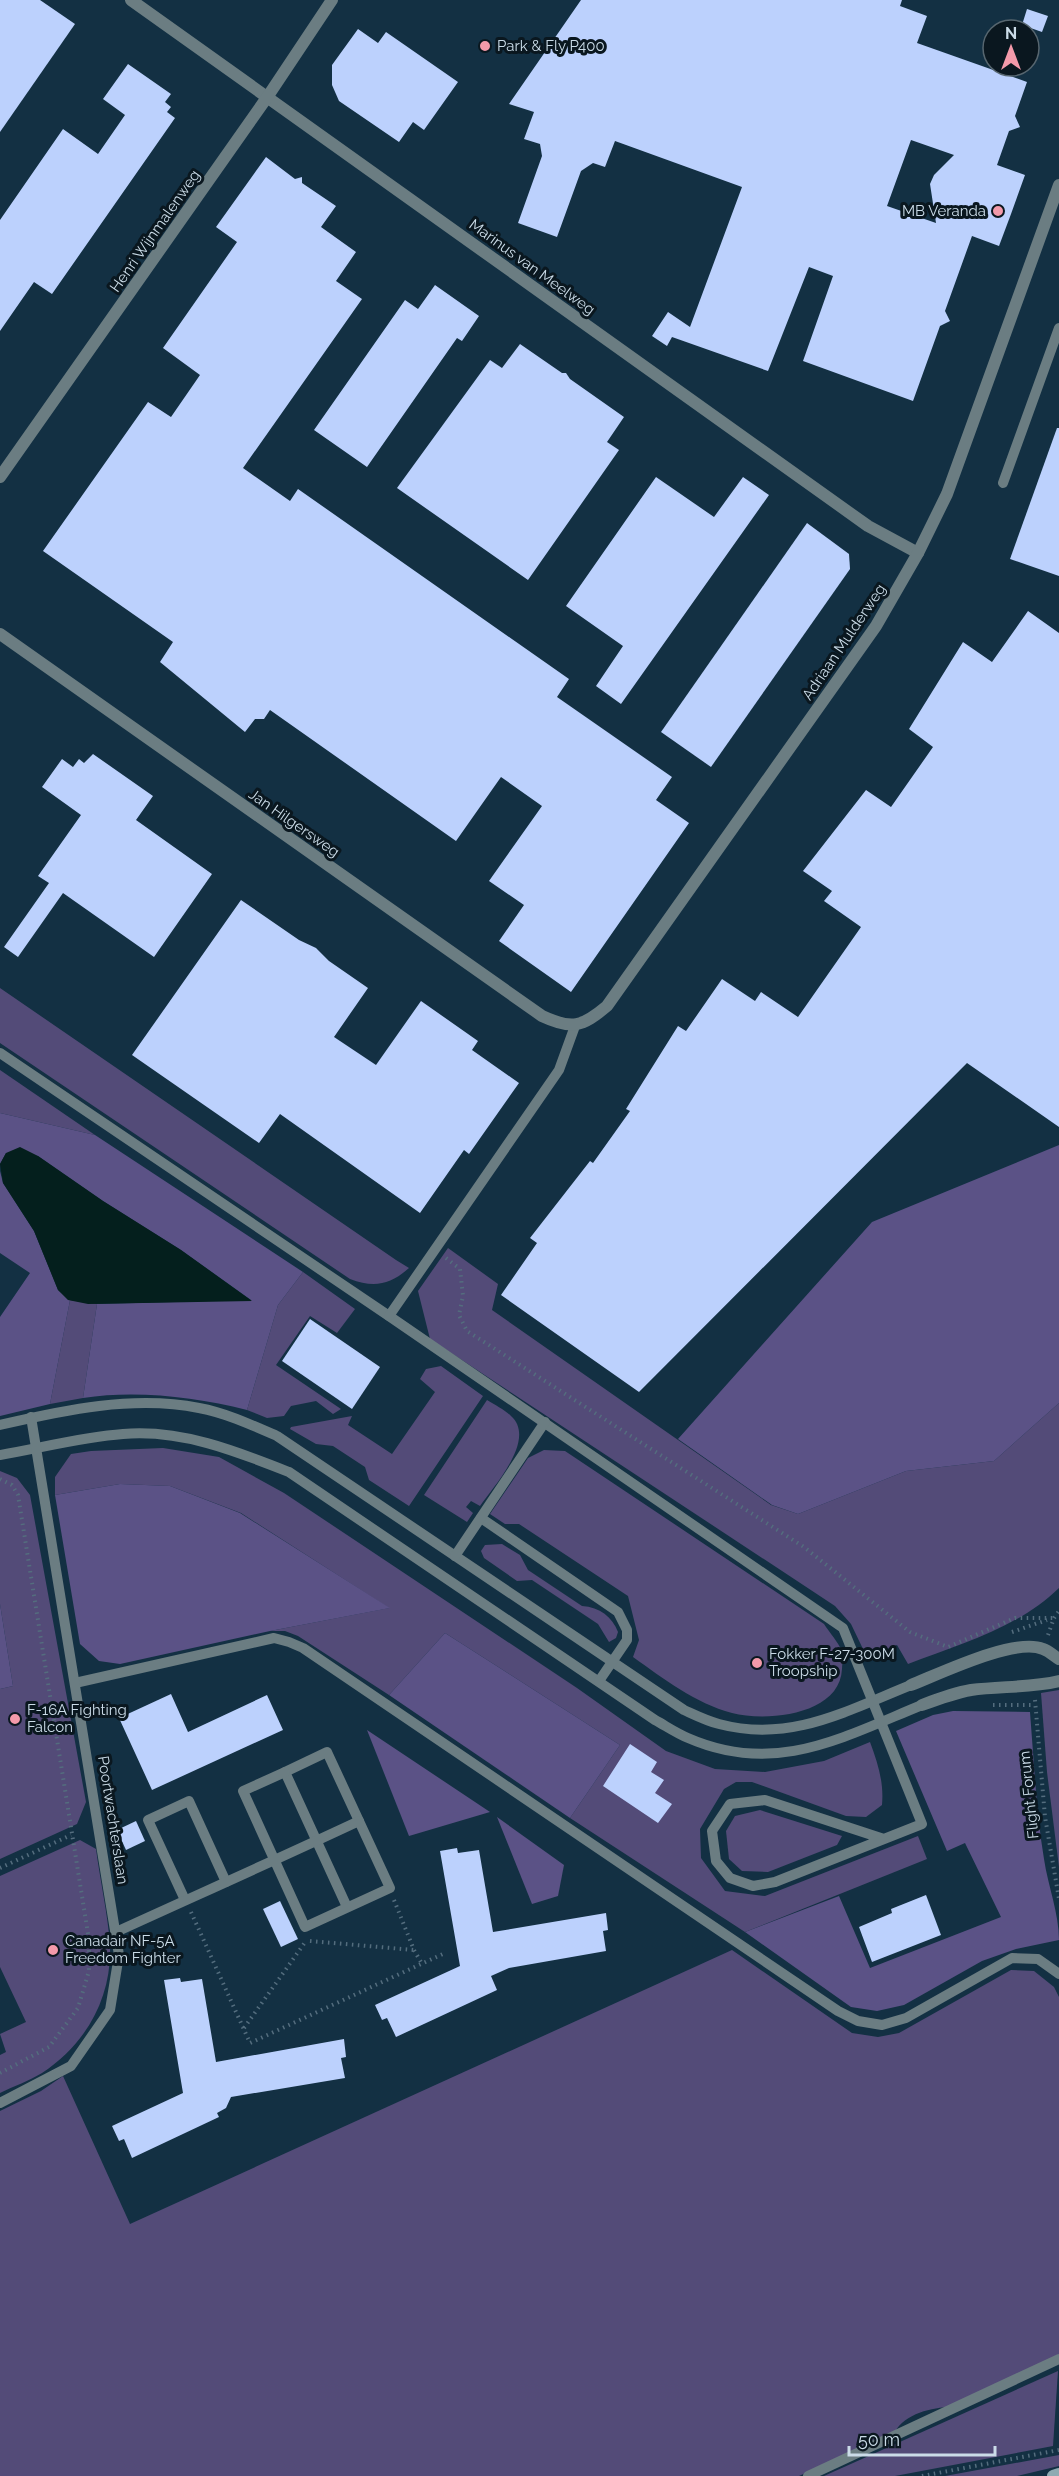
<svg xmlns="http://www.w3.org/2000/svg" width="1059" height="2476" font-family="Raleway,sans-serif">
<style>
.green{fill:#534b78}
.forest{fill:#5b5286}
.water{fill:#041f1d}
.building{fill:#bcd1fd;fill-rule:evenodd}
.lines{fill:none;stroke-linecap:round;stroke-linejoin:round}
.path{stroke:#546d7e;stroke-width:4;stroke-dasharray:1.5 4.5;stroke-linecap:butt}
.service{stroke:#6b7d82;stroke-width:10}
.minor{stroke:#6b7d82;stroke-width:12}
.secondary{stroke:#8eabb2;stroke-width:12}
.poi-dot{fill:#f39aaa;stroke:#0a171f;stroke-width:2}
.labels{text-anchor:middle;stroke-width:6;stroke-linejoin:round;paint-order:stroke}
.poi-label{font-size:15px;fill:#cbdce8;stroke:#0a171f;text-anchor:start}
.street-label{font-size:15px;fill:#cbdce8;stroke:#0a171f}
</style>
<rect width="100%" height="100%" fill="#133043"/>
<g class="green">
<path d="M0 988 396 1260 409 1268C390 1285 374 1288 350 1279L0 1043Z"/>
<polygon points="0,1070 95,1135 0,1113"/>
<path d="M448 1248 498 1284 492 1310 771 1505 798 1514 906 1471 994 1461 1059 1403V1588C1018 1628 960 1644 908 1664L897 1645 869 1656 863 1649 851 1624 835 1606 430 1339 418 1291Z"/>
<polygon points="303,1272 355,1309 337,1333 310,1316 276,1365 341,1409 333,1414 316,1401 291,1406 284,1416 267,1418 247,1410 278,1305"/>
<polygon points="70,1300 97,1304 83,1398 50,1404"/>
<polygon points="441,1366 483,1396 409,1506 369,1480 365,1467 333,1446 316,1444 290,1429 291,1427 352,1416 348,1425 392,1454 435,1392 420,1379 426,1369"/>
<path d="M487 1400C495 1405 505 1410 511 1416 537 1439 494 1486 480 1506L471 1501 466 1507 473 1513 467 1522 424 1495Z"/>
<path d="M163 1448 219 1457 284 1493 577 1688 666 1751 715 1769 765 1772 824 1761 870 1742C878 1764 884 1782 882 1805L866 1817 846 1816 752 1782H736L724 1789 700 1829 701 1858 725 1891 765 1896 918 1836 927 1859 745 1932 570 1818 620 1745 445 1633 389 1695 298 1636 285 1631H270L389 1608 241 1513 170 1486 120 1484 55 1495V1477L71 1454 91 1451Z"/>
<path d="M544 1450 565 1451 824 1624C830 1633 838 1642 842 1651 844 1656 842 1664 842 1669 840 1715 767 1722 732 1713 695 1703 664 1679 633 1657L639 1640 628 1596 519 1524H505L490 1514 528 1458Z"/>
<polygon points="0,1471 17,1478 30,1495 86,1802 77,1824 0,1859 0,1689 13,1686 0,1604"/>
<path d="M502 1544 520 1555 528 1570 582 1606C600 1607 612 1617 618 1632L616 1638 609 1642 598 1624 532 1580 517 1581 484 1558 481 1551 485 1545Z"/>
<polygon points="1059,1690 1059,1867 1047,1772 1041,1693"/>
<polygon points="760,1810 842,1836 837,1845 768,1872 742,1871 729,1859 726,1831 735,1816"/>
<path d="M80 1840 96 1849C100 1880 108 1915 110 1945 112 1998 86 2044 42 2073 29 2081 14 2086 0 2093V2055L6 2052 0 2034 26 2022 0 1967V1876Z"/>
<path d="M732 1950 852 2033 878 2037 899 2033 1011 1970 1034 1971 1054 1987 1059 1997V2358L951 2407C933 2407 904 2414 895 2432L799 2476H0V2111L41 2091 63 2076 130 2224Z"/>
<polygon points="1058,2371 1053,2446 895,2476 824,2476"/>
<polygon points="1059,2455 1059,2466 1017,2476 945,2476"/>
</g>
<g class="forest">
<path d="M0 1113 95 1135 303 1272 278 1305 247 1410C194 1397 137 1390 83 1398L97 1304 251 1300 181 1250 103 1201 38 1156 6 1153 0 1164Z"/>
<polygon points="1059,1145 1059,1403 994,1461 906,1471 798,1514 772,1505 678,1439 872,1222"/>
<polygon points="0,1171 3,1183 34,1231 58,1290 70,1300 50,1404 0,1416 0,1317 30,1273 0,1253"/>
<polygon points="120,1484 170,1486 240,1513 390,1608 270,1631 120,1664 99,1661 80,1644 55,1495"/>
<polygon points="0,1604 13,1686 0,1689"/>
<polygon points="445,1633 620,1745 570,1818 389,1695"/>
<path d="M953 1711 1030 1712C1034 1761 1036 1811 1044 1859 1048 1886 1059 1913 1059 1940L1016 1949 982 1961 904 2005 877 2011 851 2007 745 1932 839 1896 870 1968 1001 1917 965 1843 947 1851 896 1731 933 1715Z"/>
<polygon points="367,1730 490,1812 409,1836"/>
<polygon points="497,1817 564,1865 558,1896 532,1904"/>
</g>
<polygon class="water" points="20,1147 38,1156 103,1201 181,1250 252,1301 88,1304 68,1300 58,1290 34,1231 3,1183 0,1164 6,1153"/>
<g class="building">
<polygon points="0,0 40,0 75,24 0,132"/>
<path d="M581 0H902L900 6 927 16 917 43 1027 82 1015 116 1020 127 1009 131 997 165 1025 175 1011 214 999 246 972 236 945 311 950 321 940 326 913 401 803 361 833 276 809 267 768 371 672 337 667 346 652 336 668 312 690 327 742 187 615 141 605 167 593 163 581 171 557 237 518 223 542 156 540 144 524 139 534 112 509 104ZM911 140 954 155 934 175 930 184 936 223 887 206Z"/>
<polygon points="1027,9 1048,16 1042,32 1022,25"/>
<polygon points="358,29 378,43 386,32 458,82 424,130 413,122 399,142 339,101 332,85 332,65"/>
<polygon points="128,64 171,94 165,102 171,107 167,112 175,118 52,294 34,282 0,331 0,220 63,129 98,154 125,115 103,99"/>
<polygon points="266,157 295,179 302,177 302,183 336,206 321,227 356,252 336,281 362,299 243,468 290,501 298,489 569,679 557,697 672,777 656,800 689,823 571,992 499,941 524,905 489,881 542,806 501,777 456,841 270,710 264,719 255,719 245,732 160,662 173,642 43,551 148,402 171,417 200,375 163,348 237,242 216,227"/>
<polygon points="435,285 479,316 462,341 457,338 367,467 314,430 405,300 418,309"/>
<polygon points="520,344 562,373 566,373 570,379 624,417 607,442 619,450 528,580 397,488 490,360 502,368"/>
<polygon points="1057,428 1059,428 1059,576 1010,559"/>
<polygon points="656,477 714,517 743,477 769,495 621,704 596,686 623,646 566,606"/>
<polygon points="807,523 849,554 850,569 711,767 661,732"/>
<polygon points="1028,611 1059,633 1059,1127 967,1063 639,1392 501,1295 537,1243 530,1238 590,1161 593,1163 630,1111 626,1109 678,1026 686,1031 722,979 755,1001 761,992 798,1017 861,927 824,901 832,891 803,871 866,790 891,807 933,747 909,729 963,642 992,662"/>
<polygon points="93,754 153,796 136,820 212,874 154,957 63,893 18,957 4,947 49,883 38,876 81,815 42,787 62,759 73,767 79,759 84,763"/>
<polygon points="241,900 299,940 316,948 329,961 368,988 334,1037 376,1065 421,1001 478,1041 472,1050 519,1083 469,1154 464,1150 420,1213 280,1114 259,1143 132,1055"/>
<polygon points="310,1319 380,1367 352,1409 282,1361"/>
<polygon points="171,1694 188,1732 267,1695 283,1730 152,1790 119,1718"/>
<polygon points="630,1744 657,1762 651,1772 664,1780 655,1793 672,1804 658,1823 603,1786"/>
<polygon points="136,1821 145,1841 126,1850 117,1830"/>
<polygon points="457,1848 458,1853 479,1850 493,1932 606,1913 608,1930 603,1931 606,1951 509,1968 491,1976 497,1990 396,2037 387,2018 382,2020 375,2005 460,1966 440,1851"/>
<polygon points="926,1895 941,1935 872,1962 859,1927 892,1913 891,1909"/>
<polygon points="280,1901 298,1939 281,1947 263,1909"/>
<polygon points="180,1978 181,1982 202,1979 216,2062 344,2039 346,2057 341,2058 345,2078 231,2097 226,2108 217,2113 219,2117 132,2158 124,2139 119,2141 112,2126 183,2093 164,1980"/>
</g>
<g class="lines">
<g class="path">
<polyline points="446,1258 460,1269 463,1296 459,1315 467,1331 804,1547 910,1632 948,1647 1015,1618 1054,1618"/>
<polyline points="0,1479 12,1485 18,1495 89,1940 89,1971 78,2008 49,2047 0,2073"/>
<polyline points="1012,1632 1047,1620"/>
<polyline points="1048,1635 1054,1618 1059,1611"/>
<polyline points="1035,1700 1045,1817 1059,1899"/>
<polyline points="993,1705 1035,1705"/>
<polyline points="0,1868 71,1835"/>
<polyline points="394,1900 414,1950 422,1964"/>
<polyline points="191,1912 250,2043 445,1953"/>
<polyline points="310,1941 414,1950"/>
<polyline points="244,2028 306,1941"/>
<polyline points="922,2476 1059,2450"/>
</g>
<g class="service">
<polyline points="1003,483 1059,328"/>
<polyline points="0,1053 389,1316 843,1628 922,1824 775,1882 753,1886 730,1878 716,1861 712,1831 730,1804 765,1800 884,1839"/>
<polyline points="389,1316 559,1070 575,1026"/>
<path d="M0 1425C64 1410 134 1395 199 1408 226 1413 252 1425 277 1436L684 1710C695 1715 707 1721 719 1724 790 1743 846 1711 911 1685"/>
<path d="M0 1455C41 1448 82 1437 123 1434 181 1429 236 1451 289 1472L655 1720C666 1726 676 1733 688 1738 775 1776 841 1738 922 1705"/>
<polyline points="481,1518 618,1612 627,1630 627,1640 599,1681"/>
<polyline points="455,1556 545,1422"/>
<polyline points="75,1683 274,1638 289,1642 303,1648 838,2011 858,2021 882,2025 906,2018 1012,1958 1038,1959 1059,1974"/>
<polyline points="185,1900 148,1820 189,1801 226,1882"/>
<polyline points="347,1907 285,1772 327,1752 359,1821"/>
<path d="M116 1932C197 1895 278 1859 359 1821L390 1888 305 1927 243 1791 285 1772"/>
<polyline points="0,2103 71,2066 110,2010 119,1955 31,1417"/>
<polyline points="808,2476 1059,2359"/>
</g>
<g class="minor">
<polyline points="131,0 868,526 918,553"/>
<polyline points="0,477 268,96 332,0"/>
<path d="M0 634 542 1016C572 1030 582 1027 607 1006L876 626 918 553 947 494 1059 185"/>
<path d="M911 1685C939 1674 1015 1637 1043 1649 1049 1651 1054 1656 1059 1659"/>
<path d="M922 1705C938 1699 954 1693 971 1690 1001 1686 1030 1688 1059 1681"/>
</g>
<polyline class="secondary" points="1053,2476 1059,2474"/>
</g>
<g class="poi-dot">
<circle cx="485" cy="46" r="6"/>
<circle cx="998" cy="211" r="6"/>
<circle cx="757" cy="1663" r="6"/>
<circle cx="15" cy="1719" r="6"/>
<circle cx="53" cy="1950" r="6"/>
</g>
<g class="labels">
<g class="poi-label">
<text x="497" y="51">Park &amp; Fly P400</text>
<text x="986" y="216" text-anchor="end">MB Veranda</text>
<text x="769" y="1659">Fokker F-27-300M<tspan x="769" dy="17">Troopship</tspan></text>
<text x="27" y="1715">F-16A Fighting<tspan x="27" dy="17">Falcon</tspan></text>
<text x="65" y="1946">Canadair NF-5A<tspan x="65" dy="17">Freedom Fighter</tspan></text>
</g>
<g class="street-label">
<text transform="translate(155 231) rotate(-55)" y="5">Henri Wijnmalenweg</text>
<text transform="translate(532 267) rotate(36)" y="5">Marinus van Meelweg</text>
<text transform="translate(844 642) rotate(-56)" y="5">Adriaan Mulderweg</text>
<text transform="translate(294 823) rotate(35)" y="5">Jan Hilgersweg</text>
<text transform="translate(1029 1795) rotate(-96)" y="5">Flight Forum</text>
<text transform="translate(113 1820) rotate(81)" y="5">Poortwachterslaan</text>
</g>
</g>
<g transform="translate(1011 48)"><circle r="28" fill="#0a171f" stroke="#57666f" stroke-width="1.5"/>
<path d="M0-4.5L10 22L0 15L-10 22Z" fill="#f39aaa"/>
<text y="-9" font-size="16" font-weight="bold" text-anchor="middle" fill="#cbdce8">N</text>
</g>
<path d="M849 2446v9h146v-9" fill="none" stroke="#cbdce8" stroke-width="3"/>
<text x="858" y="2446" font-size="18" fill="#cbdce8" stroke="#0a171f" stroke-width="4.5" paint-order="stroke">50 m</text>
</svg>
